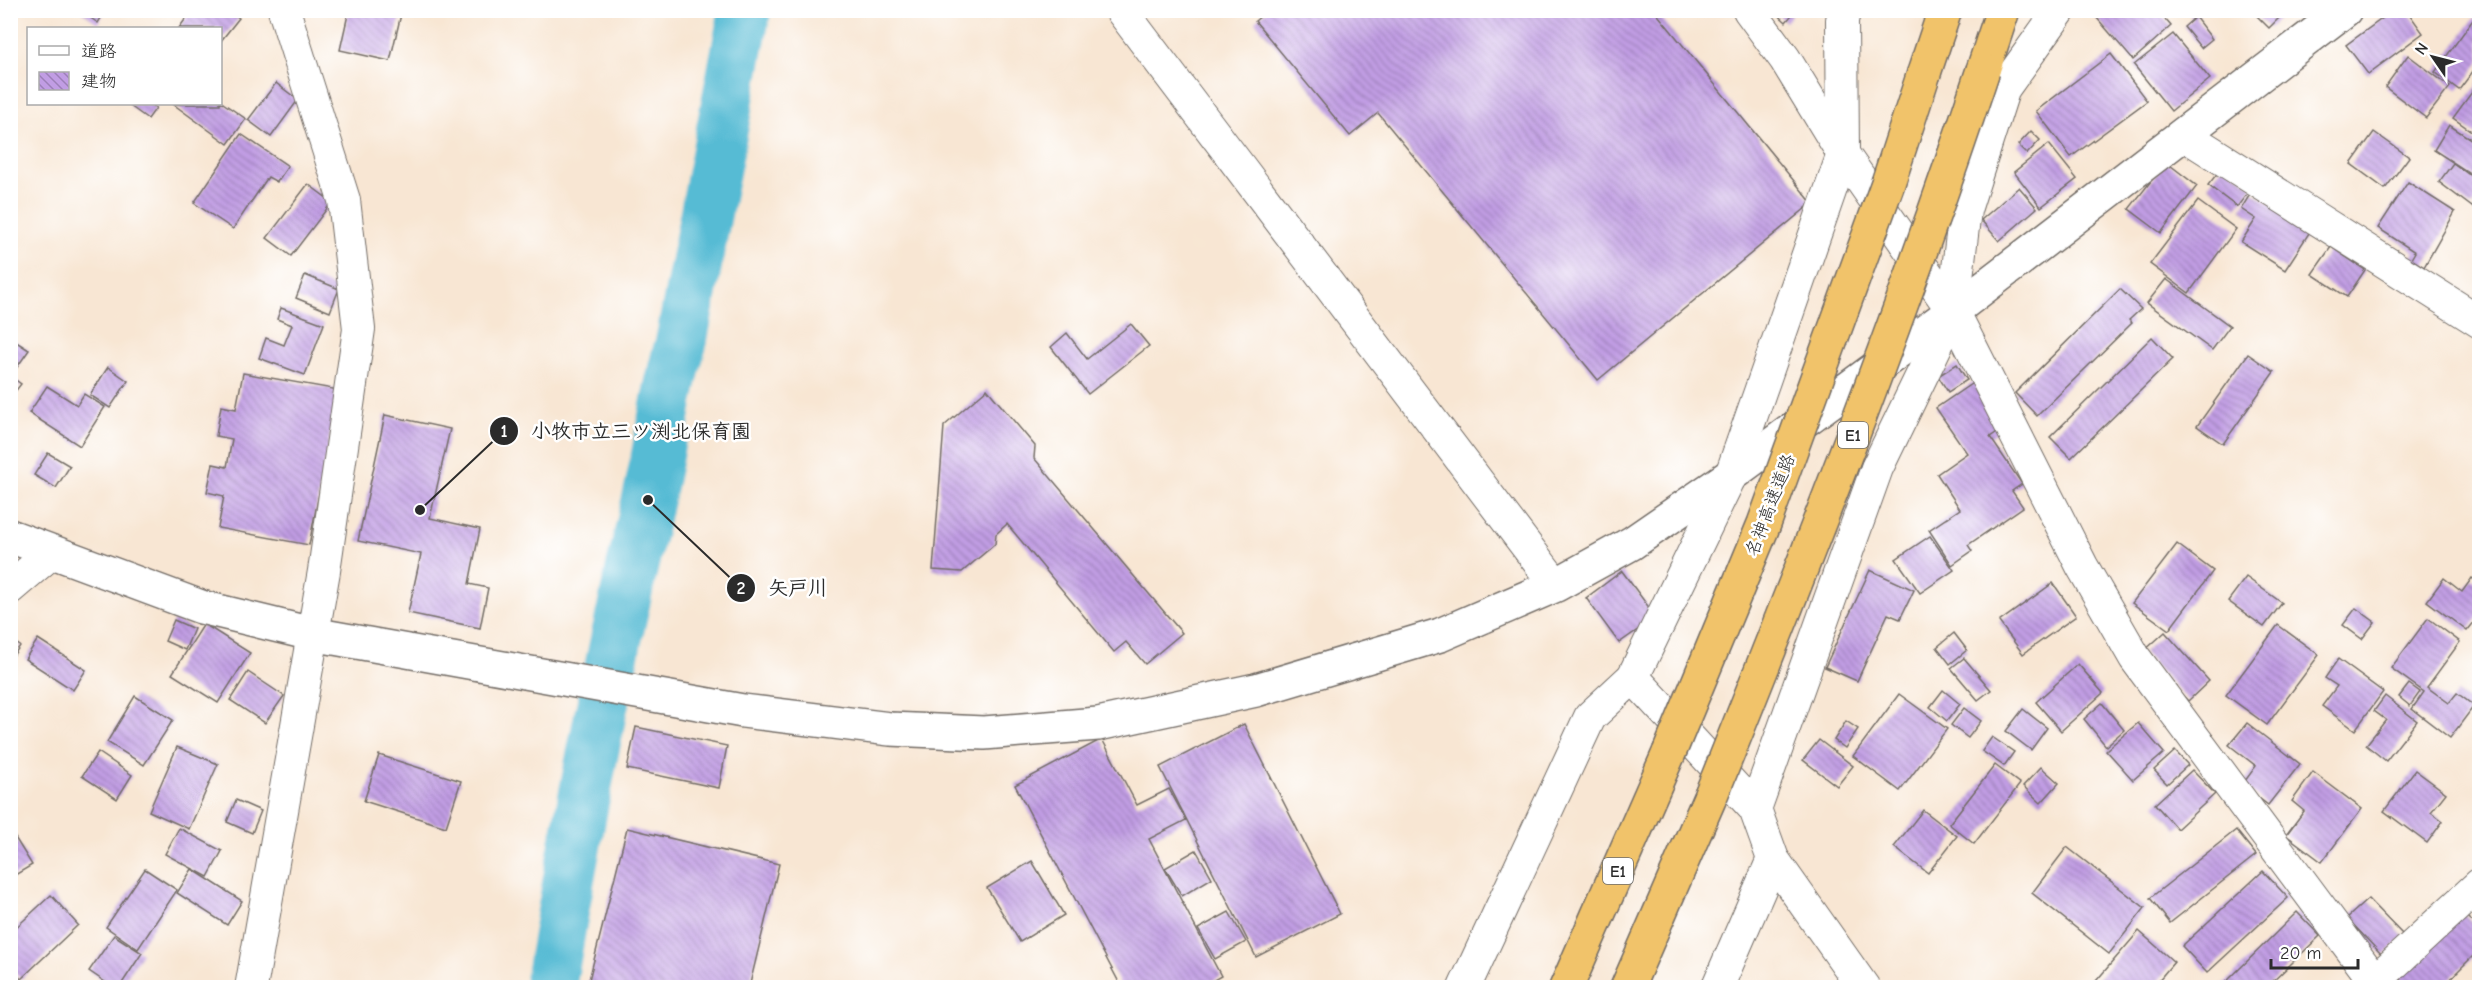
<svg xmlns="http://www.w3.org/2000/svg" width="2490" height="998" font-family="'Comic Neue','Klee One',sans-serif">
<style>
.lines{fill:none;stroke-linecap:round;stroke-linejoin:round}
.river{stroke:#56bbd4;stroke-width:52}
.building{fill:url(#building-back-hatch)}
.minor-casing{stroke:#736c66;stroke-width:34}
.tertiary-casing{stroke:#736c66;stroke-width:36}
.motorway-casing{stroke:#736c66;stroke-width:36}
.minor{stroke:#fff;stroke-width:32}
.tertiary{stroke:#fff;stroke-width:33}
.motorway{stroke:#f1c36a;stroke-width:33}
.motorway-bridge-casing{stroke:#736c66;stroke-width:36;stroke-linecap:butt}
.motorway-bridge{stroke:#f1c36a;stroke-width:33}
.labels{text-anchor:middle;stroke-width:5;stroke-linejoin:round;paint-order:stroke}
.shield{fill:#fff;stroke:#6b6b6b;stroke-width:1.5}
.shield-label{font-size:16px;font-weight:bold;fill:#2b2b2b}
.street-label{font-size:18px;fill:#2b2b2b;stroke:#fff}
.leader{fill:none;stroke:#2b2b2b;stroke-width:2}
.callout-dot{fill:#2b2b2b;stroke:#fff;stroke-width:2}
.mark-label{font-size:18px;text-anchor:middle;font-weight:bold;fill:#fff}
.callout-label{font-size:20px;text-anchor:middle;font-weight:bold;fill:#2b2b2b;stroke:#fff;stroke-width:5;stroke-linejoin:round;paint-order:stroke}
</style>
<defs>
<pattern id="building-back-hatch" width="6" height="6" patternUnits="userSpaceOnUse" patternTransform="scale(1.5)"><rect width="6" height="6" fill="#c19de4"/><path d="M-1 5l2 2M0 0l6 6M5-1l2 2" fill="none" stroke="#9d80b9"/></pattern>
</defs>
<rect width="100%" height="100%" fill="#fff"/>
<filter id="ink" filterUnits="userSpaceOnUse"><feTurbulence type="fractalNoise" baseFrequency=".0167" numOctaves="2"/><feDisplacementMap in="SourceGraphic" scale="12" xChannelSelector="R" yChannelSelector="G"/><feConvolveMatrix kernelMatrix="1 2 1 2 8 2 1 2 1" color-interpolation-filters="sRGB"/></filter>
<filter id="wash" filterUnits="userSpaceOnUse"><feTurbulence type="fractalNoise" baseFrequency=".008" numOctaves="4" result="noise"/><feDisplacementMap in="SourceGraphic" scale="24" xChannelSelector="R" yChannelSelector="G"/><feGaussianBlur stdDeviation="1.35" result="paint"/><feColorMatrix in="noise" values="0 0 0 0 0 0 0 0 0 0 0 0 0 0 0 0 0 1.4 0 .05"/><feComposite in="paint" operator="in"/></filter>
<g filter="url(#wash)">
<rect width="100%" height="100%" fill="#f8e6d3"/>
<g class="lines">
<path class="river" d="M550 988C577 825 609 663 647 503 660 450 665 395 681 343L745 10"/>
</g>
<g id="blocks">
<g class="building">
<polygon points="79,10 106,10 98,23"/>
<polygon points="192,10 229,10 239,18 220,42 220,28 179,28"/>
<polygon points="349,10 402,10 390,61 340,50"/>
<polygon points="1268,10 1654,10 1812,203 1598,380 1378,113 1350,136 1255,21"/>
<polygon points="1773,10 1796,10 1786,22"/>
<polygon points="2090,10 2157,10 2171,26 2133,60"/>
<polygon points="2186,10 2204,10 2195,17 2212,39 2201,48 2184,27 2193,19"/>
<polygon points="2251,10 2287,10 2269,28"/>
<polygon points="2394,10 2416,10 2410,15 2423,33 2368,74 2346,45"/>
<polygon points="2475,17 2480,21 2480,62 2459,90 2435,72"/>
<polygon points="2173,34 2210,79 2171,111 2134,65"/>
<polygon points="2111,54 2147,101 2071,157 2036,111"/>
<polygon points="2408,55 2450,87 2426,118 2385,87"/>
<polygon points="2480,81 2480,137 2453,118"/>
<polygon points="276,83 298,100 271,137 248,120"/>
<polygon points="220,101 246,119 228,144 173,104 220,104"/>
<polygon points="132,104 151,104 156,108 148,119 130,106"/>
<polygon points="2449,125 2480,145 2480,180 2434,150"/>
<polygon points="2031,131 2040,140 2027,154 2018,145"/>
<polygon points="2374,132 2409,157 2385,189 2351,164"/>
<polygon points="241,134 288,166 277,182 268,177 233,229 194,203"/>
<polygon points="2049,144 2077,179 2041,207 2014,172"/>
<polygon points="2166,162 2197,186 2161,233 2129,209"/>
<polygon points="2453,163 2480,183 2480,197 2472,207 2439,182"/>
<polygon points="2224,165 2253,186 2237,207 2208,185"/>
<polygon points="2408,182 2455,212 2424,267 2411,259 2415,252 2378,228"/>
<polygon points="308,184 332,202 291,256 267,238"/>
<polygon points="2019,187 2037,208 1999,241 1981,220"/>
<polygon points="2252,191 2311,230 2285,270 2241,242 2256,219 2241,209"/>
<polygon points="2198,201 2236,229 2189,293 2150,264"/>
<polygon points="2331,247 2365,270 2347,297 2312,274"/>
<polygon points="305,275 339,289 330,312 296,298"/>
<polygon points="2166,279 2230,326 2212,350 2147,303"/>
<polygon points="2120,289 2141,309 2129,320 2132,323 2037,416 2015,393"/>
<polygon points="281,308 324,324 305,375 259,358 266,338 284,345 292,325 277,319"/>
<polygon points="1131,324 1149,346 1088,394 1051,347 1067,333 1087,359"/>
<polygon points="2152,337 2173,359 2071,458 2050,437"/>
<polygon points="10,338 29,350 13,373 10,372"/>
<polygon points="2248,354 2274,372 2223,444 2197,426"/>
<polygon points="1957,364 1967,380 1948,392 1938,376"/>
<polygon points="108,367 128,381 110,408 90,395"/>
<polygon points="243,373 339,390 309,545 218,528 224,496 207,492 213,464 227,467 232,439 216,436 221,406 236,409"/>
<polygon points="10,376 21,384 10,398"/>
<polygon points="1974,382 2005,427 1990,437 2022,484 2012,491 2023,507 1968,545 1972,551 1952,565 1929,530 1960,509 1937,474 1967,453 1936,408"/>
<polygon points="47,386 77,405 84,394 105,407 80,446 29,413"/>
<polygon points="987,389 1035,446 1034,458 1182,633 1145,664 1126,642 1114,652 1007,524 996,534 995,544 962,572 933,570 944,426"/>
<polygon points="385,415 450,429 430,518 480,529 469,584 488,588 480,628 408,613 421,554 358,541"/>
<polygon points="48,453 70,466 56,488 34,475"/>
<polygon points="1930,536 1954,570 1920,593 1896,559"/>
<polygon points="2177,544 2213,571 2169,630 2132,603"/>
<polygon points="1870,570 1914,590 1900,619 1888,614 1857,681 1825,667"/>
<polygon points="1622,571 1656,617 1619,643 1586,598"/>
<polygon points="2246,577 2282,603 2264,627 2228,601"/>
<polygon points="2444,578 2462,592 2472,578 2480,583 2480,615 2467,631 2427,601"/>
<polygon points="2053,583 2076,616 2023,654 1999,622"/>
<polygon points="2356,608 2375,622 2362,639 2343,625"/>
<polygon points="2428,618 2460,642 2427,687 2449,703 2457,693 2474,706 2450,738 2412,709 2424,692 2391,668"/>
<polygon points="174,620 194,629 185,650 165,641"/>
<polygon points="204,624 250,653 218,703 172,674"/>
<polygon points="2278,625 2319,655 2267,725 2226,695"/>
<polygon points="2165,632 2209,681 2188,701 2143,652"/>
<polygon points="1954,633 1967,650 1950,664 1937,647"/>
<polygon points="10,639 20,646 10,660"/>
<polygon points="38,639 86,670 73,690 25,659"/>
<polygon points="1964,658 1991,690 1978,700 1951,668"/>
<polygon points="2338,659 2383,692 2355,730 2322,706 2337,686 2325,678"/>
<polygon points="2078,664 2103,693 2061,731 2036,702"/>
<polygon points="248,672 284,696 265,723 230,700"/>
<polygon points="2409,684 2420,692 2410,706 2399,697"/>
<polygon points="1943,690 1960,704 1947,721 1930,707"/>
<polygon points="1899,694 1947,729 1900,791 1853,756"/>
<polygon points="135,696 173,720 144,765 107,742"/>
<polygon points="2385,696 2417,721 2386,761 2366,745 2386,720 2374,711"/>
<polygon points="2102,703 2124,730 2106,746 2084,719"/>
<polygon points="1964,708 1981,721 1968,738 1951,725"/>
<polygon points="2023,709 2047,728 2031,750 2006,731"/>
<polygon points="1846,721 1858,729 1845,748 1834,740"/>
<polygon points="2138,723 2164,753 2133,780 2106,750"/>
<polygon points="2247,723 2300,764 2268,805 2242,785 2256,766 2229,745"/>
<polygon points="1244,724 1340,914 1256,957 1160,767"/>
<polygon points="636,727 727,746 719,788 627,769"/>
<polygon points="1992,737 2014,752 2004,766 1982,751"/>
<polygon points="1102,739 1137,805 1169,789 1186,820 1149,839 1221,976 1200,988 1122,988 1015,785"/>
<polygon points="1819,740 1853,766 1837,786 1803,760"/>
<polygon points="177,747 218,764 189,829 149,811"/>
<polygon points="2175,751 2188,765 2167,784 2154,770"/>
<polygon points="98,752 132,775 117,799 82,776"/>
<polygon points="379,755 461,781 446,827 364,801"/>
<polygon points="1995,765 2020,784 1974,844 1949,824"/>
<polygon points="2041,767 2059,783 2041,803 2023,786"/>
<polygon points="2192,770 2215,794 2177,829 2155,804"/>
<polygon points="2415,770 2446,793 2431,812 2443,821 2427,843 2384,811"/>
<polygon points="2313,772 2362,809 2322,862 2286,835 2304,811 2292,801"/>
<polygon points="236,800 261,811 252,833 227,822"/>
<polygon points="1923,810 1957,836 1928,873 1894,847"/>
<polygon points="179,828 222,851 208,877 165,854"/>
<polygon points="627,828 779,864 749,988 587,988"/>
<polygon points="2236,830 2256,855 2170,923 2150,898"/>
<polygon points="14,836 32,865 10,878 10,838"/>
<polygon points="2067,847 2145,908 2109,954 2032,893"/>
<polygon points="1196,850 1212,878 1182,896 1165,868"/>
<polygon points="1032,861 1064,915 1020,942 987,888"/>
<polygon points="145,869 177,890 138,949 106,927"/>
<polygon points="192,869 242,901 227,925 177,893"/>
<polygon points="2263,871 2288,898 2207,973 2182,946"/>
<polygon points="51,895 78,925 21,979 10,968 10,933"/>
<polygon points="2368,899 2404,936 2383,956 2347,918"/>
<polygon points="2460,910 2480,930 2480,949 2441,988 2408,988 2396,974"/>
<polygon points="1229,912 1246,942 1215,959 1198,929"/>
<polygon points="2297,912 2320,936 2266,988 2220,988"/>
<polygon points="2139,931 2174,962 2152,988 2090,988"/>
<polygon points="114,935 142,953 119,988 114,988 89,971"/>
<polygon points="10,974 28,988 10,988"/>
</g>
</g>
</g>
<g filter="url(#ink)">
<use href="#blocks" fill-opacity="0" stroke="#736c66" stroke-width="1.5"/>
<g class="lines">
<defs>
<g id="minor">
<polyline points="1121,10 1556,585"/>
<polyline points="1749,10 1785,59 1843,154 1953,311 2082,566 2135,658 2380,988"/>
<polyline points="2183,134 2480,322"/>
<polyline points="10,588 51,553"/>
<polyline points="1633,677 1755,809"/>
<polyline points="251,988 324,571 359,329 344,200 284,10"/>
<polyline points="1464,988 1590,717 1633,677 1731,475 1843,154 1842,20 1845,10"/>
<polyline points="1717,988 1773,859"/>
<polyline points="1864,988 1773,859 1755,809 1877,468 1953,311 1965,210 2004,88 2060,10"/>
<polyline points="2372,988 2375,981 2480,884"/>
</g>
<polyline id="tertiary" points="10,536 201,607 312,634 743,711 890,729 984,733 1098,724 1256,690 1440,635 1556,585 1632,543 1731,475 1953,311 2345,10"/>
<g id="motorway">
<polyline points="1983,70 2003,10"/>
<polyline points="1924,73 1945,10"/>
<polyline points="1566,988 1669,753"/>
<polyline points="1627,988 1711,795"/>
</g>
</defs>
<use href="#minor" class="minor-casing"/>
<use href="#tertiary" class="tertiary-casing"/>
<use href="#motorway" class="motorway-casing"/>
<use href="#minor" class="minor"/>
<use href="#tertiary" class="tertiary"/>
<use href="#motorway" class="motorway"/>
<defs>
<g id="motorway-bridge">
<polyline points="1669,753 1764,524 1888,183 1924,73"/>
<path d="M1711 795C1808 555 1902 315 1983 70"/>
</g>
</defs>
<use href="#motorway-bridge" class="motorway-bridge-casing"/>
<use href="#motorway-bridge" class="motorway-bridge"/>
</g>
</g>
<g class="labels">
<g class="shield">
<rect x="1838" y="422" width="30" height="26" rx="4.5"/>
<rect x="1603" y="858" width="30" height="26" rx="4.5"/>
</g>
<g class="shield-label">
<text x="1853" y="441">E1</text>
<text x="1618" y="877">E1</text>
</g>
<g class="street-label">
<text transform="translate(1770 505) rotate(-69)" y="6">名神高速道路</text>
</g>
</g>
<path class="leader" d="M420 510L504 431M648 500L741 588"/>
<g class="callout-dot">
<circle cx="420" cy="510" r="6"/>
<circle cx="648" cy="500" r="6"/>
<circle cx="504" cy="431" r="15"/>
<circle cx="741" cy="588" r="15"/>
</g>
<g class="mark-label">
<text x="504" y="437">1</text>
<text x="741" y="594">2</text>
</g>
<g class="callout-label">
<text x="641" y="438">小牧市立三ツ渕北保育園</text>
<text x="798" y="595">矢戸川</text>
</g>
<rect width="2490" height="998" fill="none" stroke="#fff" stroke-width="36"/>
<rect x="27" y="27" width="195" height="78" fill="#ffffff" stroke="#aaaaaa" stroke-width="1.5"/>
<rect x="39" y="46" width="30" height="9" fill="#ffffff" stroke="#aaaaaa" stroke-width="1.5"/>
<text x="81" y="57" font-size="18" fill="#2b2b2b">道路</text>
<rect x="39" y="72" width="30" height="18" fill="url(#building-back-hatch)" stroke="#aaaaaa" stroke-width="1.5"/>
<text x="81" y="87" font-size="18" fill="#2b2b2b">建物</text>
<g transform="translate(2433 57) rotate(305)" stroke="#ffffff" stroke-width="4.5" paint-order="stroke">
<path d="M0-4.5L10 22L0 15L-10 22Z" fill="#2b2b2b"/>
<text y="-9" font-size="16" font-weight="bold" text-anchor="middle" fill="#2b2b2b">N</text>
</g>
<path d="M2271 959v9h87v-9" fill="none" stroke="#2b2b2b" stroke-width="3"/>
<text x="2280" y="959" font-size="18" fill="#2b2b2b" stroke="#ffffff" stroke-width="4.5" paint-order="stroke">20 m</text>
</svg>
